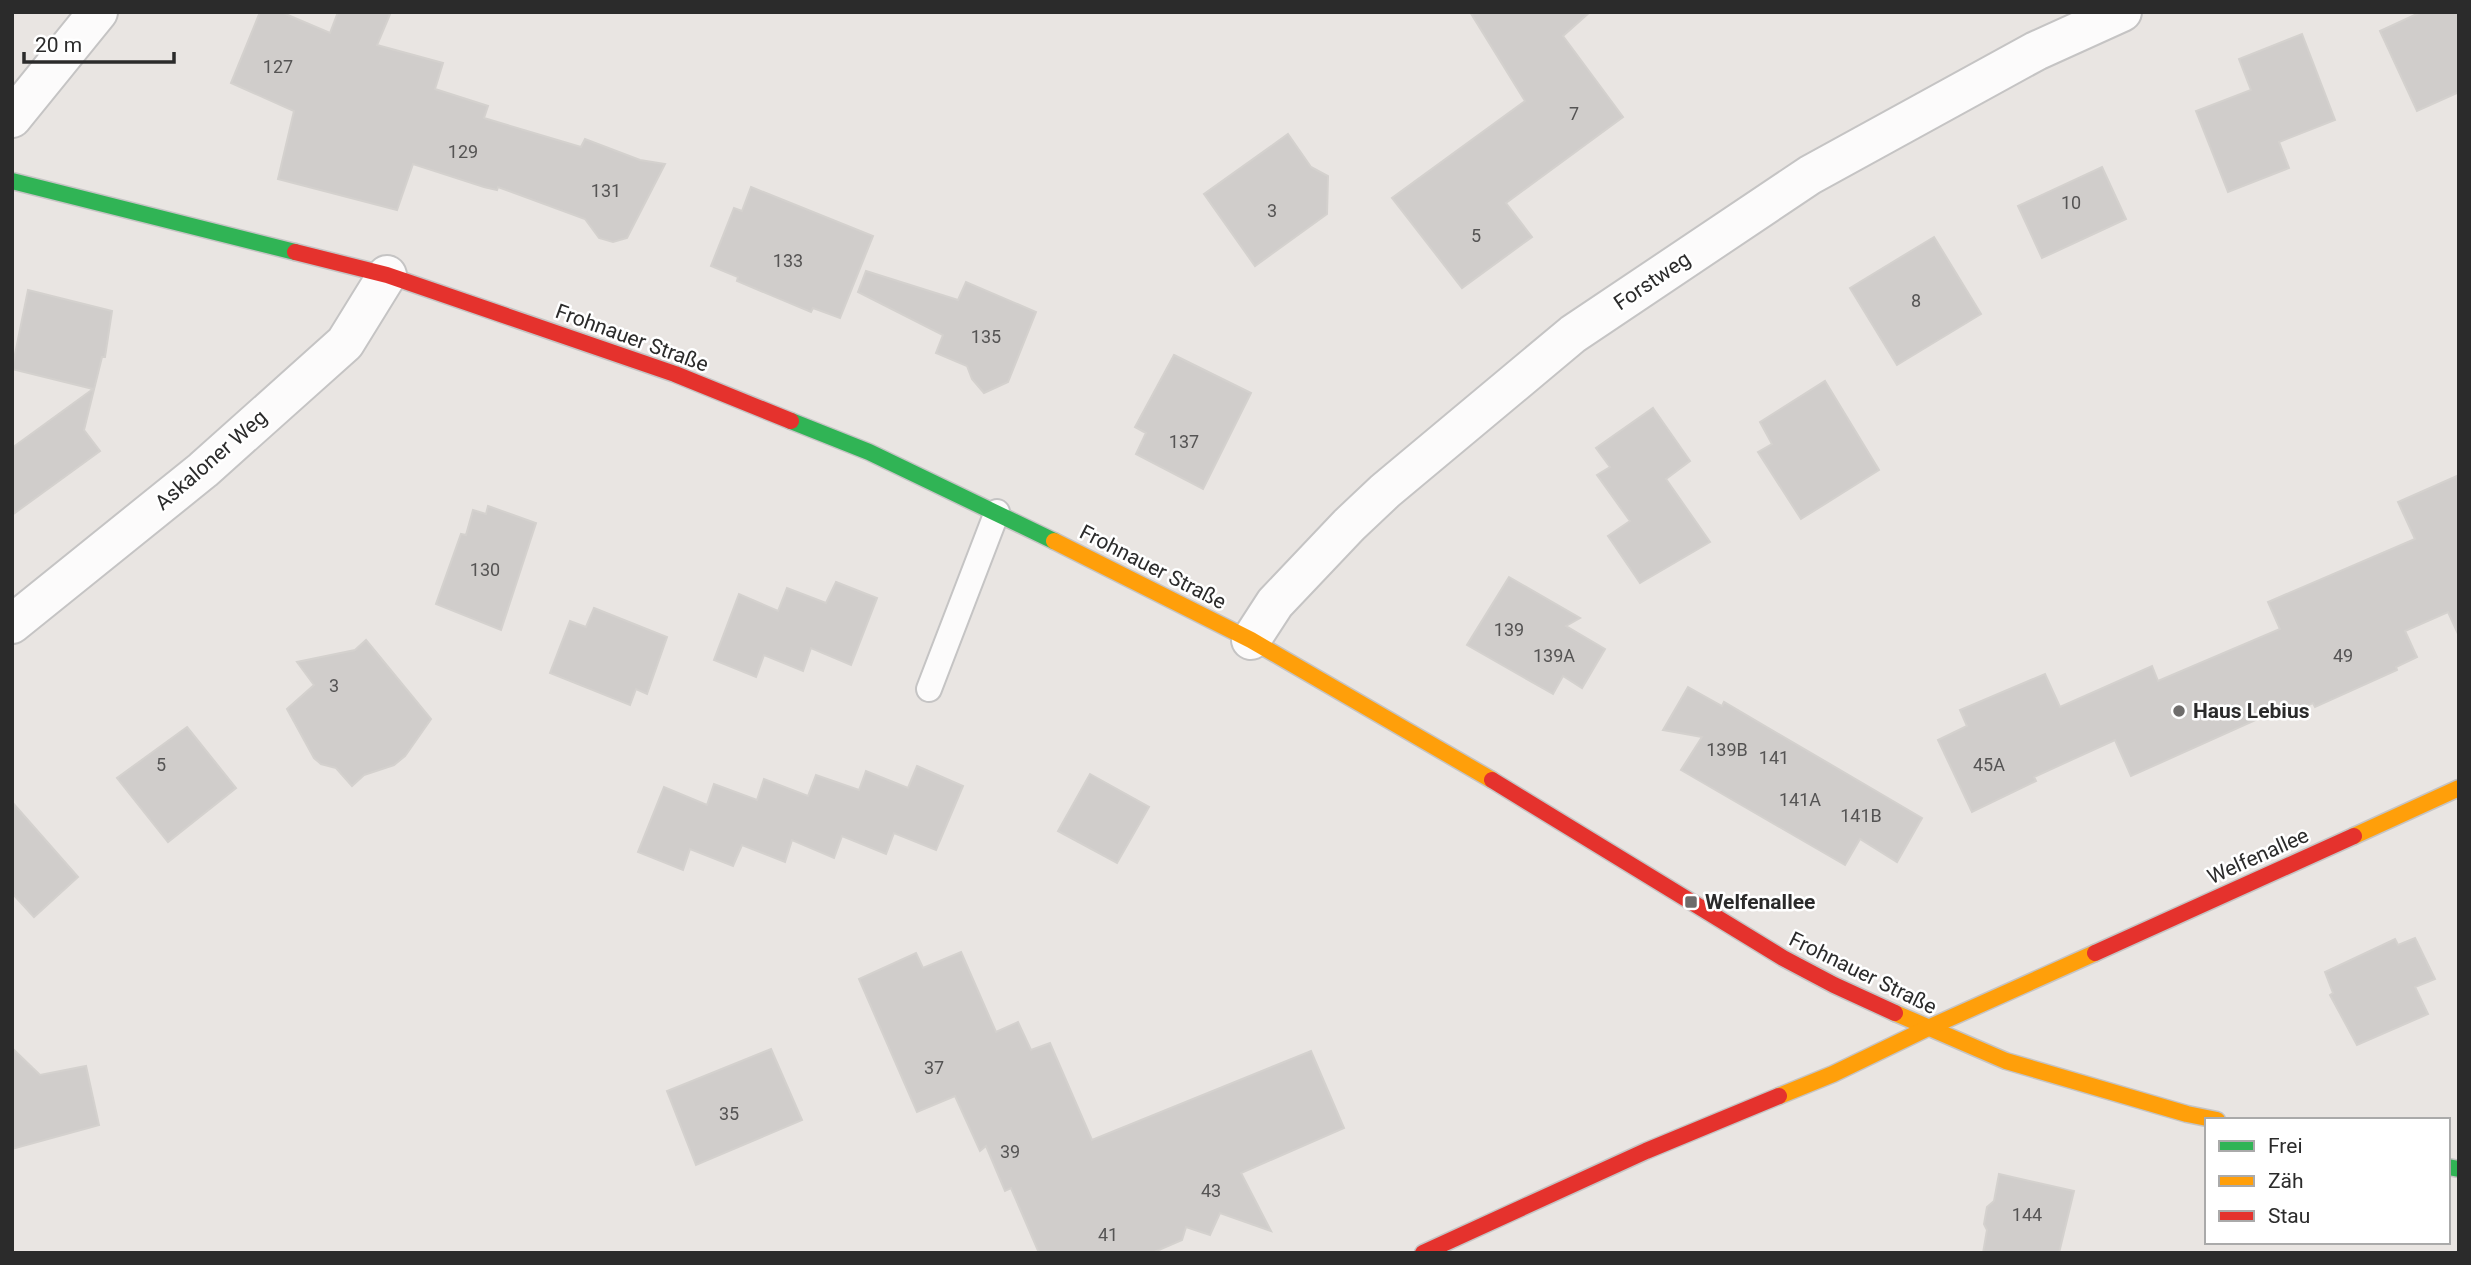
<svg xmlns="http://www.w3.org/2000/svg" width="2471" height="1265" font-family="Roboto,sans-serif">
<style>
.building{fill:#d0cdcb;stroke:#d4d1ce;stroke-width:2}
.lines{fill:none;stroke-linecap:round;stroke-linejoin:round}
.lane-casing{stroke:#c5c4c4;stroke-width:28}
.street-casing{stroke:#c5c4c4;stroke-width:42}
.fast-casing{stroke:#c5c4c4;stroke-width:19}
.slow-casing{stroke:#c5c4c4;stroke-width:19}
.jam-casing{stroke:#c5c4c4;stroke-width:19}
.lane{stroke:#fcfbfb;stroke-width:24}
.street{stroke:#fcfbfb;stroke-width:38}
.fast{stroke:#30b455;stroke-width:16}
.slow{stroke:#ff9f0a;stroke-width:16}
.jam{stroke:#e5322d;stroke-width:16}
.poi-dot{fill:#6e6c6b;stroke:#fff;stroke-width:2.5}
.labels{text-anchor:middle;stroke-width:5;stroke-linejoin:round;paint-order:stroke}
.number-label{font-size:18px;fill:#555454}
.street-label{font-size:21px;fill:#2b2b2b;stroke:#fff}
.poi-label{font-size:21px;font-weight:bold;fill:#2b2b2b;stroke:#fff;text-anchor:start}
</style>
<rect width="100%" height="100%" fill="#e9e5e2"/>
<g class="building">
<polygon points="260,12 281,12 330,33 338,12 391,12 377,45 443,63 435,89 488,106 484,118 581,147 585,139 640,160 665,164 627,238 613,242 599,238 585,219 498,187 497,190 484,187 413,164 397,210 278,179 294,111 231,83"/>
<polygon points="1470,12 1590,12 1563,36 1623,117 1506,203 1532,237 1462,288 1392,198 1525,101"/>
<polygon points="2421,12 2459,12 2459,92 2417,111 2380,31"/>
<polygon points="2302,34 2335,120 2279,142 2289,168 2228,192 2196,111 2251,90 2239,59"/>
<polygon points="1288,134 1311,167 1328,176 1327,214 1255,266 1204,194"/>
<polygon points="2102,167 2126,219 2042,258 2018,206"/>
<polygon points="751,187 873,236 840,318 813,308 811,312 737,281 738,277 711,266 734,208 742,211"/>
<polygon points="1934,237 1981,314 1897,365 1850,288"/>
<polygon points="866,271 958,300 966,282 1036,312 1008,382 984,393 972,379 967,366 936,353 943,335 858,292"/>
<polygon points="28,290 112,311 105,357 102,357 84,430 100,451 12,515 12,448 93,389 12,369"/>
<polygon points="1174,355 1251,393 1203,489 1136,454 1146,433 1135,427"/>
<polygon points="1825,381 1879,470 1801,519 1758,452 1772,444 1760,422"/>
<polygon points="1653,408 1690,461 1666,479 1710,542 1640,583 1608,536 1630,521 1597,475 1610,467 1596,448"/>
<polygon points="2459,475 2459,636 2448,612 2405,631 2417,657 2396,667 2397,670 2315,707 2313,703 2292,712 2289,705 2131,776 2115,740 2034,777 2036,781 1972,812 1938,740 1967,726 1960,710 2045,674 2060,707 2152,666 2158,681 2280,629 2268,602 2415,539 2398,502"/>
<polygon points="488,506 536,523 501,630 436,604 461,534 466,535 473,510 486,514"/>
<polygon points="1509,577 1580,618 1566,626 1605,649 1582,688 1563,676 1553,694 1467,645"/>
<polygon points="836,582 877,598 851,665 811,648 803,671 764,655 756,677 714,660 739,594 778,611 787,588 826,603"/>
<polygon points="594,608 667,637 647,694 636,689 630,705 550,673 570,621 586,627"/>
<polygon points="366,640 431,719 405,756 394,765 364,775 352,786 336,768 321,764 314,758 287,709 314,685 297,662 355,650"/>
<polygon points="1688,687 1722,706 1724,702 1922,818 1897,862 1860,839 1845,865 1681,770 1702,737 1663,730"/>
<polygon points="187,727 236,788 168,842 117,778"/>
<polygon points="917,766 963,786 936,850 894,833 886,854 842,836 834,858 792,840 785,862 742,845 733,866 690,849 683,870 638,852 664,787 707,805 714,784 757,800 764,779 808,796 816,775 859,790 866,771 908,788"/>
<polygon points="1090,774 1149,807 1117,863 1058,831"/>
<polygon points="12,802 78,877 34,917 12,893"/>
<polygon points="2415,938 2435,979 2415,987 2428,1014 2357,1045 2330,995 2333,993 2325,972 2395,939 2398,945"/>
<polygon points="961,952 996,1032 1018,1022 1031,1050 1050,1043 1092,1140 1311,1051 1344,1128 1241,1173 1271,1231 1220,1213 1210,1235 1186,1227 1182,1240 1152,1253 1039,1253 1011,1188 1005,1191 986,1146 980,1151 955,1096 917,1112 859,979 916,953 923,968"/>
<polygon points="12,1048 40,1075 86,1066 99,1125 12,1149"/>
<polygon points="771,1049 802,1120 696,1165 667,1091"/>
<polygon points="1999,1174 2074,1191 2059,1253 1983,1253 1987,1230 1984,1224 1987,1207 1994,1201"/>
</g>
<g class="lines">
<defs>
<polyline id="lane" points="929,689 997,512"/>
<g id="street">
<polyline points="12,118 98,12"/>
<polyline points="12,624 203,470 345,343 387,275"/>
<polyline points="1251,640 1275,603 1349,525 1385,491 1573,334 1810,175 2036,51 2122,12"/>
</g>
<g id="fast">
<polyline points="12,181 295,252"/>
<polyline points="791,421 869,452 1054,541"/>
<polyline points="2448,1167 2459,1169"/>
</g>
<g id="slow">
<polyline points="1054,541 1251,640 1492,780"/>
<polyline points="2354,836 2459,788"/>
<polyline points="1895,1013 2006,1061 2187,1114 2217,1120"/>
<polyline points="1779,1096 1833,1074 1928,1028 2095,953"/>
</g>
<g id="jam">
<polyline points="295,252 387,275 675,374 791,421"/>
<polyline points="1492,780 1783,958 1834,985 1895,1013"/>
<polyline points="2095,953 2354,836"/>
<polyline points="1423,1253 1646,1151 1779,1096"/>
</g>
</defs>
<use href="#lane" class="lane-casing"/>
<use href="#street" class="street-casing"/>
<use href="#fast" class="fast-casing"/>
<use href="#slow" class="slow-casing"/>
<use href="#jam" class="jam-casing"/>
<use href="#lane" class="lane"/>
<use href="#street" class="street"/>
<use href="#fast" class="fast"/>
<use href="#slow" class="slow"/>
<use href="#jam" class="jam"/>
</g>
<g class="poi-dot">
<circle cx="2179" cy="711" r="7"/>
<rect x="1684" y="895" width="14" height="14" rx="3.5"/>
</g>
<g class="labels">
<g class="number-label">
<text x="278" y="73">127</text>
<text x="1574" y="120">7</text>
<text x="463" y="158">129</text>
<text x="606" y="197">131</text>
<text x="2071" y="209">10</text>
<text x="1272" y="217">3</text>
<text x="1476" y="242">5</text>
<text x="788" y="267">133</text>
<text x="1916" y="307">8</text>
<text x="986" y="343">135</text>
<text x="1184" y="448">137</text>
<text x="485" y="576">130</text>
<text x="1509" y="636">139</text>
<text x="1554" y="662">139A</text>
<text x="2343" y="662">49</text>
<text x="334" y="692">3</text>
<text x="1727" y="756">139B</text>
<text x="1774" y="764">141</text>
<text x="161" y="771">5</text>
<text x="1989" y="771">45A</text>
<text x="1800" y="806">141A</text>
<text x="1861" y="822">141B</text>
<text x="934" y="1074">37</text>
<text x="729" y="1120">35</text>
<text x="1010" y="1158">39</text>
<text x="1211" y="1197">43</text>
<text x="2027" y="1221">144</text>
<text x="1108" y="1241">41</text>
</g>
<g class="street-label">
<text transform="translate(1652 281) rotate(-34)" y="7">Forstweg</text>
<text transform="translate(632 338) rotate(20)" y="7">Frohnauer Straße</text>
<text transform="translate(211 460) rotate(-41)" y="7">Askaloner Weg</text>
<text transform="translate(1153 567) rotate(27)" y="7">Frohnauer Straße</text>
<text transform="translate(2258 856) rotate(-24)" y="7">Welfenallee</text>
<text transform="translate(1863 973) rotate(26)" y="7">Frohnauer Straße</text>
</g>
<g class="poi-label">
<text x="2193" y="718">Haus Lebius</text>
<text x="1705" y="909">Welfenallee</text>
</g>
</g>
<rect width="2471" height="1265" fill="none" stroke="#2b2b2b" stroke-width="28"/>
<rect x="2205" y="1118" width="245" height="126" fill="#ffffff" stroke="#aaaaaa" stroke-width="2"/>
<rect x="2219" y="1141" width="35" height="10" fill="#30b455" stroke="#aaaaaa" stroke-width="2"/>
<text x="2268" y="1153" font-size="21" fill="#2b2b2b">Frei</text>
<rect x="2219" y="1176" width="35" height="10" fill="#ff9f0a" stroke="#aaaaaa" stroke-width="2"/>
<text x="2268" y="1188" font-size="21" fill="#2b2b2b">Zäh</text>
<rect x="2219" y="1211" width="35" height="10" fill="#e5322d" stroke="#aaaaaa" stroke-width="2"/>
<text x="2268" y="1223" font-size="21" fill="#2b2b2b">Stau</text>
<path d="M24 52v10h150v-10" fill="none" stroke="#2b2b2b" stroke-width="3.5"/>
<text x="35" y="52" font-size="21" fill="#2b2b2b" stroke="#ffffff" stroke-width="5" paint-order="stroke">20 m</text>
</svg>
